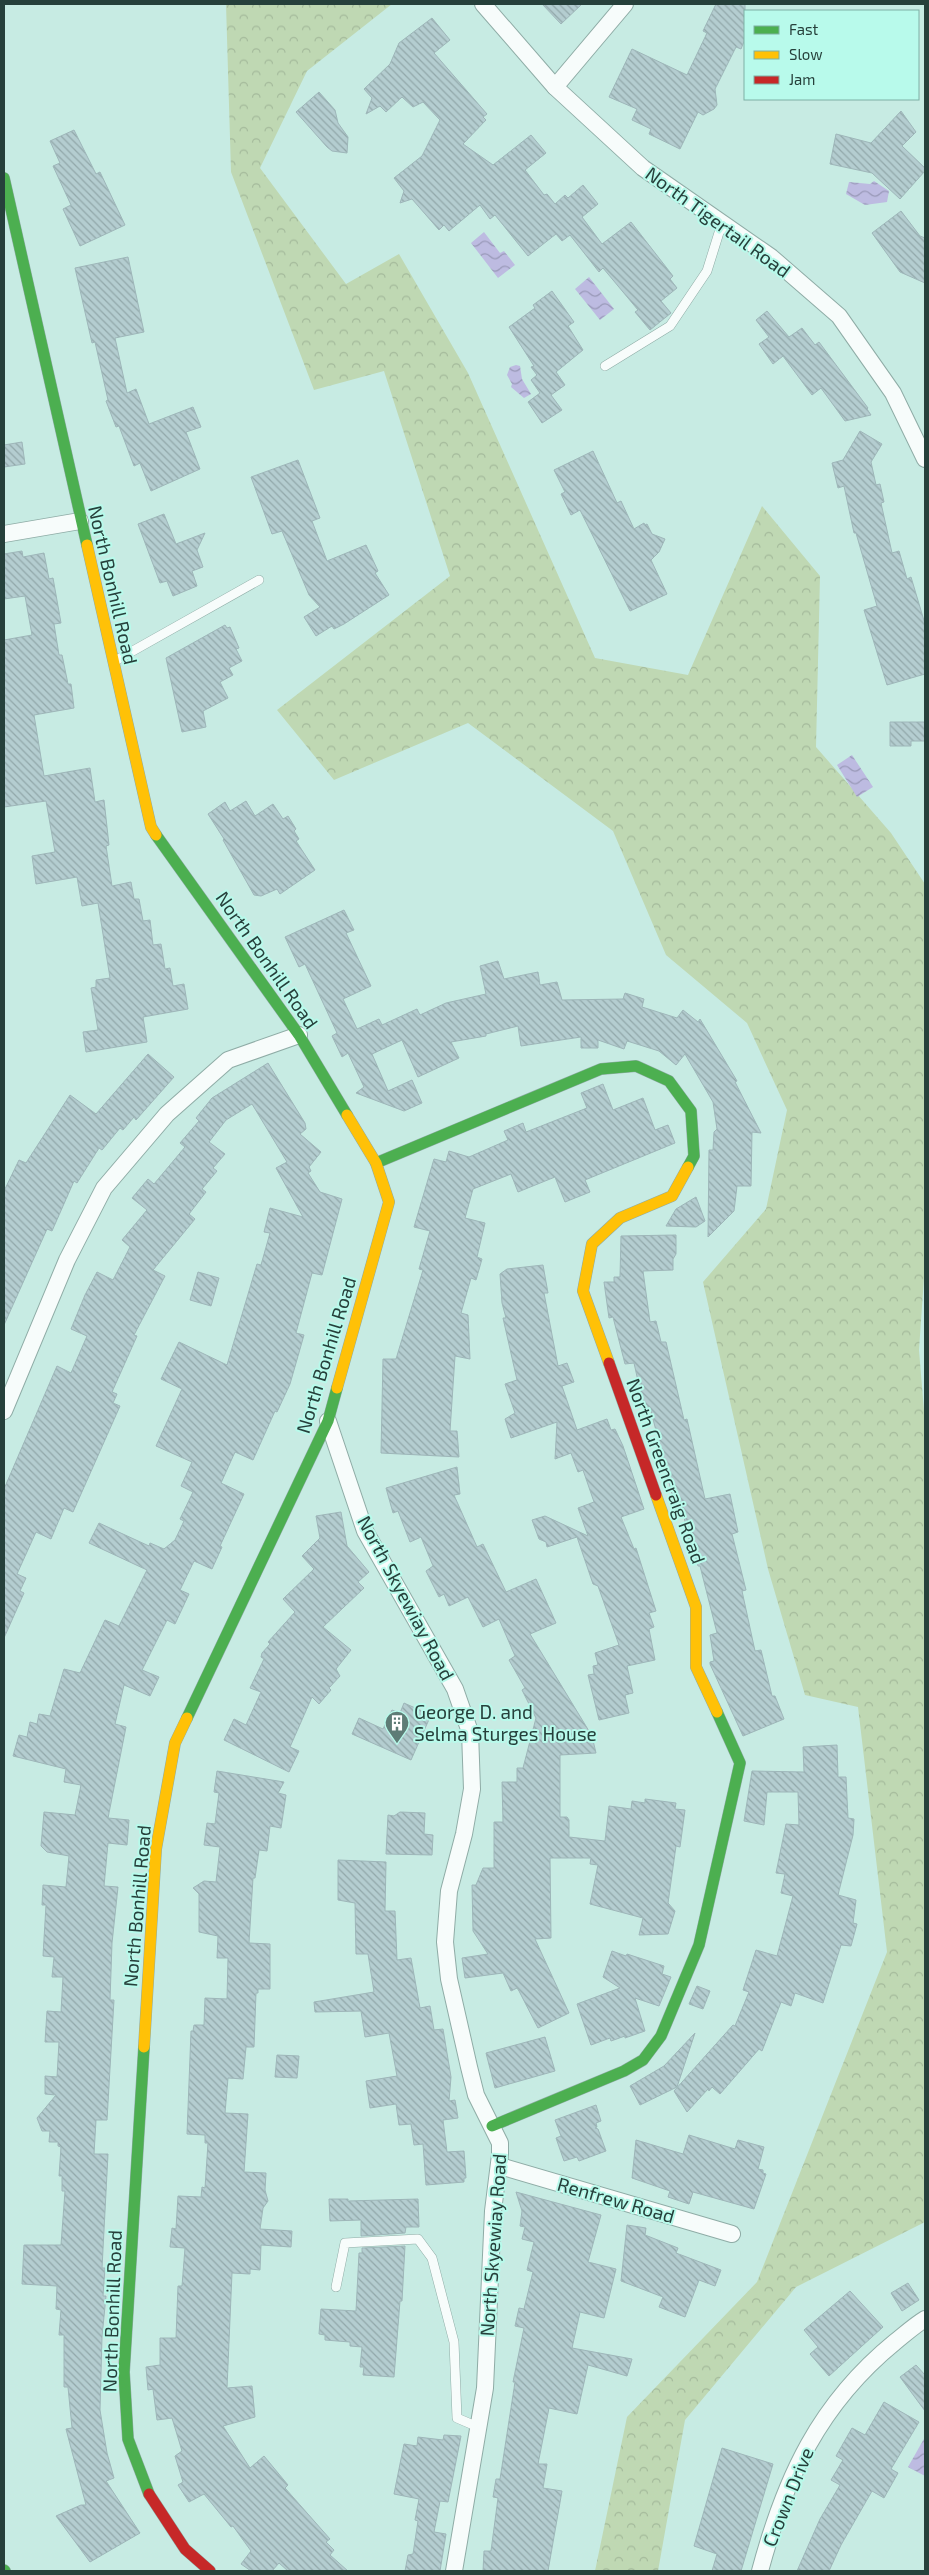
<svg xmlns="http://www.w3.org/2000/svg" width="929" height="2575" font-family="'Exo 2',sans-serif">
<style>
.forest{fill:url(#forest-crowns)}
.water{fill:url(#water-waves)}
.building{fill:url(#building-back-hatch);stroke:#9eb6b9}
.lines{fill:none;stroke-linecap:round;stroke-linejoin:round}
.lane-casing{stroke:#8faca6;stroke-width:10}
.street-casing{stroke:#8faca6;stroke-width:18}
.fast-casing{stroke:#8faca6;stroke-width:12}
.slow-casing{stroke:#8faca6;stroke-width:12}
.jam-casing{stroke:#8faca6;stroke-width:12}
.lane{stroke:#f7fcfb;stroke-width:9}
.street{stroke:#f7fcfb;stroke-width:16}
.fast{stroke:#4caf50;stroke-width:11}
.slow{stroke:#ffc107;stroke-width:11}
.jam{stroke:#c62828;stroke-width:11}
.labels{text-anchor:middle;stroke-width:4;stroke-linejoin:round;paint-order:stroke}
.street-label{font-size:19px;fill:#26403b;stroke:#b8faeb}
.poi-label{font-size:19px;fill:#26403b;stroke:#b8faeb;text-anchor:start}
</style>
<defs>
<pattern id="forest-crowns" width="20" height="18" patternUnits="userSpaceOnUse" patternTransform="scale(1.25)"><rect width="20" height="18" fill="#bfd8b3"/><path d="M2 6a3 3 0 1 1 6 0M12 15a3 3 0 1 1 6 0" fill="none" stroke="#a4ba9b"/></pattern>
<pattern id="water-waves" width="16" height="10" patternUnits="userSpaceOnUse" patternTransform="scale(1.25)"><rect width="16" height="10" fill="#bdbbe1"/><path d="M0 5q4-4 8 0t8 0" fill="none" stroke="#9999b8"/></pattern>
<pattern id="building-back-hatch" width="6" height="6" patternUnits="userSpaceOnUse" patternTransform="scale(1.25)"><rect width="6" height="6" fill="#b4cdd0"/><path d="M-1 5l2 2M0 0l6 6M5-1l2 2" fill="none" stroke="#92a8aa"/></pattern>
</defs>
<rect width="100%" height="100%" fill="#c7ebe3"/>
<polygon class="forest" points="226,4 392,4 307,71 260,168 346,284 399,254 468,373 595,658 688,675 762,506 820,576 816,747 891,833 925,884 925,1263 919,1350 925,1423 925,2222 796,2287 685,2420 658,2571 595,2571 627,2417 757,2282 887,1952 858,1707 805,1695 768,1569 703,1282 766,1209 787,1110 747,1023 666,955 613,831 468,723 334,780 277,710 450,576 384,371 314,390 231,172"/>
<g class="water">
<polygon points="874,181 889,191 887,202 865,205 846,194 849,182 870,184"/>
<polygon points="484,232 500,253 504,251 515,265 498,278 471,243"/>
<polygon points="589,277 614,309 600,320 575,289"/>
<polygon points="516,365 520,366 522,379 531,394 524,398 511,387 512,384 507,375 510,367"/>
<polygon points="852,755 873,787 857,797 837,765"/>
<polygon points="925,2437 925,2476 908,2467"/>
</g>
<g class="building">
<polygon points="542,4 582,4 561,24"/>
<polygon points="716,4 745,4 745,39 741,49 736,47 715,89 717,105 714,109 703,115 698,112 680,149 649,134 651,129 632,120 637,109 609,97 632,49 687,75 707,33 703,31"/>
<polygon points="432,18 450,40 434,53 487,114 483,117 486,120 463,144 493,165 531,135 546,153 525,170 544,195 547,194 555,204 565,195 568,198 583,185 598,204 582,217 602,244 631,222 673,276 670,279 677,288 661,301 671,313 650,330 635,312 638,310 603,268 599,272 570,235 562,241 556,234 528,256 495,215 490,219 480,205 449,231 444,225 439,230 412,199 400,203 404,191 394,178 422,156 440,120 423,102 413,107 402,97 386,112 380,106 366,114 372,98 364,89 390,64 399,43"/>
<polygon points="319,92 335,110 338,123 348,137 347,153 332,151 327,147 296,112"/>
<polygon points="901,111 916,132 902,146 925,168 925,171 900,199 872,173 830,164 836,134 871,143"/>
<polygon points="74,130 96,174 100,172 125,225 80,246 63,209 71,205 53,166 60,163 50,141"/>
<polygon points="901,211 920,236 925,238 925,283 900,272 872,233"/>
<polygon points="128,257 144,332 115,338 127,393 136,389 149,424 193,407 201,427 186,432 200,469 151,491 140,463 134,466 119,426 116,427 106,401 108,400 95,342 92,343 75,268"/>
<polygon points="552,291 574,322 568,326 583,350 556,372 565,385 551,395 562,410 542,423 528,402 540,393 531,380 537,375 531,367 534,366 509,327 535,308 533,305"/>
<polygon points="767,311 789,337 802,328 815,345 819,342 868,408 867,409 871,415 845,421 821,388 812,395 783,356 773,364 759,344 769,337 756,320"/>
<polygon points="860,431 882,444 871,462 876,485 880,484 884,502 881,503 892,553 899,551 907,579 911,577 925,624 925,674 887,685 864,610 877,606 856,533 854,533 844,486 838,488 832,463 843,460"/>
<polygon points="22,442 25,464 4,467 4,445"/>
<polygon points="593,451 617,503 621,501 634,529 644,523 645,525 647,524 652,534 665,539 659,552 651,560 667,594 630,611 580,510 571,515 561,494 565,492 554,470"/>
<polygon points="298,460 320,518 312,521 327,561 366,545 378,571 375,573 389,595 344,624 334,629 332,626 316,636 304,617 320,607 309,595 282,531 272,534 251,477"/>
<polygon points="164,514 176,544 205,533 197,550 203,567 192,571 197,586 173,596 167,581 160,583 138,524"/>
<polygon points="22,551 23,557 44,553 49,579 53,578 61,623 54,624 59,655 62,655 68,684 71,684 74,708 34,715 44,776 90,768 95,802 104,800 109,845 106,846 112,886 131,882 134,899 139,899 143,921 150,920 153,945 161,944 165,969 170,968 173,986 184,984 188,1009 143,1017 147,1042 86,1052 83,1032 98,1030 91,988 96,987 96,980 110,978 98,903 82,906 77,877 36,884 32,856 55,852 46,801 4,807 4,640 32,635 25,596 4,599 4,554"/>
<polygon points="225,625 227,628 230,627 239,648 236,649 242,661 229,668 233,675 220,682 228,698 203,711 206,727 182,732 166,658"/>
<polygon points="890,722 925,722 925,741 911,741 911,746 890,746"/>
<polygon points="246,801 255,816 273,804 283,819 288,816 296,829 294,831 299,839 296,841 315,870 280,894 277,889 261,896 254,895 223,840 224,839 208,814 225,802 230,811"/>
<polygon points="344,910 354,930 346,933 371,986 343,999 357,1029 379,1019 382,1025 417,1009 420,1015 446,1003 486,994 480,966 498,961 504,979 538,972 540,985 557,982 562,1000 623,999 625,993 644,999 642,1007 677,1018 683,1010 698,1022 700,1019 737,1081 735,1082 761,1133 752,1132 751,1186 737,1186 734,1211 708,1237 709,1150 713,1150 714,1132 717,1129 713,1102 685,1054 676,1065 659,1051 627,1041 624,1049 598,1040 598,1048 581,1048 581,1037 521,1046 518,1026 486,1034 486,1036 451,1042 459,1058 418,1077 402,1040 372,1054 388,1091 412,1080 422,1103 404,1111 356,1093 364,1087 348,1053 342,1057 332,1036 337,1033 305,964 299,967 285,937"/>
<polygon points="148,1054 174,1077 136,1120 134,1117 123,1130 120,1128 102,1150 99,1148 77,1183 74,1181 52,1231 47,1229 4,1325 4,1191 19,1160 26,1163 70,1095 96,1114"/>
<polygon points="268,1063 305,1123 306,1129 300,1134 321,1152 309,1167 311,1171 308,1173 320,1192 342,1199 322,1275 312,1273 296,1333 304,1335 290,1384 277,1412 275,1411 253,1460 235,1452 221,1483 244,1494 220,1546 222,1547 212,1569 194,1561 180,1590 189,1594 175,1624 167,1620 142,1670 159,1677 150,1696 124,1685 115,1724 126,1727 108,1818 129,1820 127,1845 108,1843 104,1886 118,1887 112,1943 110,2000 114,2000 107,2120 96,2120 94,2154 108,2154 102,2268 105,2268 103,2296 106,2296 102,2337 100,2410 107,2453 114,2478 106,2481 140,2533 90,2562 56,2516 81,2505 86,2505 66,2429 72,2428 68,2387 64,2387 64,2335 59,2335 61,2310 56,2309 57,2286 22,2284 24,2245 61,2245 65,2191 62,2191 62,2176 59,2176 61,2147 58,2146 58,2142 49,2142 50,2131 42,2131 37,2118 56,2095 45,2094 45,2076 57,2077 59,2042 45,2042 47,2011 61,2012 63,1977 52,1977 54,1957 43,1956 46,1905 42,1905 43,1885 66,1887 69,1856 47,1852 41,1846 44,1812 75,1815 81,1785 64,1782 66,1769 13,1756 19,1735 27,1737 30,1722 37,1724 39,1714 50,1716 64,1669 80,1673 105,1620 119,1626 147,1570 89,1543 99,1523 149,1546 150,1543 164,1549 175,1540 184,1521 180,1519 193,1492 181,1486 192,1462 156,1446 182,1389 161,1379 179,1342 227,1365 257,1264 261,1265 270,1233 264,1232 270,1208 303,1217 276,1168 287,1162 252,1104 226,1120 209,1142 225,1154 213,1168 217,1171 202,1189 206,1192 189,1214 195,1219 153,1270 165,1276 134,1335 137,1336 112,1392 117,1394 113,1403 120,1406 73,1512 64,1508 51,1539 36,1532 17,1574 26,1578 20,1591 24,1593 4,1638 4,1489 57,1366 71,1373 87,1336 71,1329 85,1295 97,1272 113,1280 130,1247 122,1240 147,1210 132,1198 148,1179 154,1184 185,1147 180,1143 199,1121 196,1118 212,1098"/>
<polygon points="603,1084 613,1110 643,1098 655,1130 668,1125 675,1143 585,1180 590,1192 565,1202 555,1177 518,1192 511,1174 473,1189 465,1218 485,1223 477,1257 482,1259 476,1280 471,1278 461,1313 468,1315 470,1359 455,1356 450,1431 457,1431 459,1457 381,1453 383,1359 396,1359 423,1270 419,1269 430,1231 414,1227 434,1159 446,1162 449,1151 469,1157 508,1140 504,1131 523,1123 526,1132 587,1108 581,1093"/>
<polygon points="696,1197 705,1221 696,1227 666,1226 676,1209"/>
<polygon points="676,1235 676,1254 673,1259 673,1270 643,1271 650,1322 656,1321 661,1342 666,1342 684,1420 687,1419 705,1499 730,1494 738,1532 732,1534 746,1590 742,1591 755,1651 761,1650 772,1696 775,1696 784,1719 743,1736 710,1664 710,1662 714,1661 710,1635 717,1633 700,1566 698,1566 692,1543 690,1543 679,1496 673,1498 650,1407 644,1408 634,1363 625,1364 613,1317 609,1318 604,1282 614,1282 614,1277 620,1277 621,1236"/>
<polygon points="543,1265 548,1293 544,1293 558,1366 567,1363 574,1382 562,1386 577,1430 607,1419 611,1430 615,1429 623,1446 644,1509 621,1517 634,1549 636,1548 656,1611 649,1613 654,1627 649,1629 655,1660 627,1666 633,1693 625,1695 629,1713 599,1720 588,1675 594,1674 593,1666 598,1665 595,1653 619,1645 598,1586 593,1584 577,1537 547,1547 546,1542 539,1539 532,1520 545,1516 588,1536 578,1508 594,1502 583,1470 578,1472 571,1453 555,1459 557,1422 511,1438 505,1419 515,1413 505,1384 517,1380 503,1318 506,1318 502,1303 500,1274 507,1269"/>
<polygon points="198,1272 219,1278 211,1306 190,1300"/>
<polygon points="457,1467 460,1494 454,1495 477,1547 483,1544 506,1592 536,1579 556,1623 530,1634 592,1736 596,1753 560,1755 560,1817 567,1817 569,1820 569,1837 605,1841 609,1806 631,1809 632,1801 645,1803 645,1799 676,1803 675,1809 685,1810 680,1847 676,1846 668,1903 675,1911 668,1934 639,1935 643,1918 590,1904 598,1865 590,1864 591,1858 550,1858 551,1938 535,1939 569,2013 538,2028 519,1991 517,1988 511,1991 503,1973 465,1978 462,1958 488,1954 473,1931 472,1885 476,1885 483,1868 494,1868 494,1822 503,1822 502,1782 517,1782 517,1768 523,1768 536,1718 522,1690 525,1688 509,1660 515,1656 499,1619 483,1627 468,1597 449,1606 444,1594 439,1597 426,1571 433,1566 421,1537 410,1542 398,1511 393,1513 386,1488"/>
<polygon points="341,1512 347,1546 369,1572 358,1582 364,1588 323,1627 351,1650 336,1669 340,1676 329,1688 331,1690 319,1704 312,1697 290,1747 299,1751 289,1772 224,1740 234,1719 246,1725 261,1692 250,1688 264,1659 261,1657 262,1653 270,1644 268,1642 295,1612 283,1599 314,1569 302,1556 320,1538 316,1516"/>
<polygon points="404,1703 431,1715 411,1760 352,1734 359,1718 383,1729 392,1710 400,1713"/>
<polygon points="837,1745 838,1777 846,1777 848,1818 854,1819 853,1835 838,1895 856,1900 853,1923 857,1924 851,1946 841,1945 823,2003 795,1993 791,2006 781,2002 762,2051 759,2049 720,2094 712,2087 709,2091 708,2089 687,2112 674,2091 733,2025 735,2026 749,1992 743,1990 756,1950 777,1956 793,1896 781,1893 785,1874 776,1873 786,1824 799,1825 798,1792 767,1792 764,1825 744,1821 752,1771 804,1772 803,1747"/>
<polygon points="217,1771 284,1782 278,1793 286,1795 281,1828 270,1826 267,1851 259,1850 255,1878 253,1878 249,1943 270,1944 270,1989 258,1989 258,1993 256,1993 254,2047 246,2047 243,2079 228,2078 225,2113 248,2114 244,2172 266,2173 265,2190 268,2201 263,2208 260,2229 292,2231 291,2247 261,2245 260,2270 250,2269 250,2274 232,2273 227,2388 252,2386 255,2417 223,2426 250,2468 264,2456 288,2485 285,2488 330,2539 326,2542 334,2550 330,2555 348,2571 288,2571 279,2563 272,2571 251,2571 241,2564 251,2551 233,2526 231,2527 204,2494 189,2502 178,2485 183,2482 175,2456 182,2451 172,2418 157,2420 153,2389 148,2390 146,2367 160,2365 160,2338 176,2338 178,2286 182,2286 185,2248 170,2247 172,2228 176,2229 178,2196 201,2197 202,2187 205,2188 208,2143 205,2143 205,2135 187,2134 191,2031 193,2031 194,2025 204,2025 205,1998 227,1999 228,1958 217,1958 218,1936 199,1932 199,1894 193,1888 204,1881 216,1882 220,1847 204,1845 207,1823 215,1824 219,1793 214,1792"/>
<polygon points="400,1812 425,1813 424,1834 433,1835 432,1855 386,1854 388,1815 394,1816"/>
<polygon points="338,1860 386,1862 385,1911 395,1911 397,1960 411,1958 420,2008 430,2006 434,2030 443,2029 451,2077 449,2101 455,2100 458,2118 443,2120 447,2152 464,2151 466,2178 464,2178 464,2182 426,2185 423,2144 414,2145 411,2124 399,2125 396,2104 370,2108 366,2081 397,2076 389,2033 365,2037 361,2011 315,2012 314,2002 374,1992 368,1954 356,1954 355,1903 338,1900"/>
<polygon points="612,1951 626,1956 627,1954 664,1966 662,1974 671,1977 659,2006 635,1998 645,2031 625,2038 625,2036 611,2041 610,2038 591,2045 577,2004 620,1988 603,1977"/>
<polygon points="697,1986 710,1991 703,2009 689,2004"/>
<polygon points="695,2033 677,2087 640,2105 630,2086 664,2066"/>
<polygon points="545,2037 555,2071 495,2088 486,2053"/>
<polygon points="277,2055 299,2056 297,2078 275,2077"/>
<polygon points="596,2105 601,2121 596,2123 597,2127 595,2128 598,2129 606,2151 579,2161 577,2157 564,2161 556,2138 561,2136 555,2120"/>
<polygon points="689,2135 735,2149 738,2140 764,2147 758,2169 763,2170 763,2173 766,2174 754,2209 693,2192 689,2204 668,2197 670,2191 632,2178 636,2140 683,2154"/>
<polygon points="516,2192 601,2215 588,2262 616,2269 604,2318 580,2312 572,2348 632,2359 627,2376 588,2365 577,2414 549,2408 538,2464 547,2464 543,2488 562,2491 548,2571 483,2571 484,2551 491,2551 498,2498 493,2497 496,2479 500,2479 515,2382 513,2382 524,2328 515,2326 519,2308 524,2309 533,2272 527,2270 534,2242 522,2239 525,2227 520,2226 522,2211"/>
<polygon points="329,2199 348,2199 348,2201 418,2199 419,2227 406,2227 405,2233 361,2236 361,2220 330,2221"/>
<polygon points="627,2225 646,2228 645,2235 678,2248 676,2253 721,2270 715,2286 699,2280 685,2317 659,2307 663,2297 621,2281"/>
<polygon points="405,2246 402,2301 400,2301 394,2377 363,2375 364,2367 360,2367 362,2347 350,2346 350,2342 325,2340 325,2335 319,2334 321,2309 356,2311 359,2253 362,2253 362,2248"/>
<polygon points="908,2283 919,2300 902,2311 891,2293"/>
<polygon points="850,2291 883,2327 829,2376 810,2354 818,2347 804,2330"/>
<polygon points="916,2365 925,2375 925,2411 900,2377"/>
<polygon points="884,2402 919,2422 891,2469 898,2473 884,2498 872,2491 841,2545 829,2571 797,2571 820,2519 840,2485 831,2480 843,2460 836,2456 852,2428 865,2435"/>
<polygon points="444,2435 461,2436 448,2502 440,2501 434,2532 446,2534 440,2571 405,2571 408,2555 413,2554 418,2521 415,2520 419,2499 394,2494 404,2444 417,2446 418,2437 443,2440"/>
<polygon points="722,2448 773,2464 741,2571 712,2571 717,2554 694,2546"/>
</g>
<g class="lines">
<defs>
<g id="lane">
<polyline points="605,366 670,326 707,271 722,223"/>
<polyline points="115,661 259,580"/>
<polyline points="336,2287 345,2243 418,2239 432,2258 454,2342 457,2418 478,2427"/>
</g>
<g id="street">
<polyline points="483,4 555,87 643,168 771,257 839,316 893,393 925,459"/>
<polyline points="555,87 625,4"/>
<polyline points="4,534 80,521"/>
<polyline points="4,1411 67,1260 104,1188 167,1114 228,1060 299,1035"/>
<polyline points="328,1421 365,1531 455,1689 470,1732 472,1789 464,1834 449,1891 445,1942 449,1979 469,2067 476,2095 500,2143 500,2155 493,2211 485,2388 454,2571"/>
<polyline points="500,2166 732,2234"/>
<path d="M760 2571C785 2478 819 2404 895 2342 905 2334 915 2325 925 2319"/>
</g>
<g id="fast">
<polyline points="4,178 87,545"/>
<polyline points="156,835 299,1035 347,1115"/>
<polyline points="376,1163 601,1069 636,1066 669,1081 691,1111 694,1156 688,1167"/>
<polyline points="187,1718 328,1421 337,1388"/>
<polyline points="144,2047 124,2372 128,2439 149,2494"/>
<polyline points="492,2126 624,2071 643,2060 661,2036 699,1945 740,1763 717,1712"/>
<polyline points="4,2570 5,2571"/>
</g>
<g id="slow">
<polyline points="87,545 151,827 156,835"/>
<polyline points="609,1363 583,1291 592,1244 620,1218 672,1196 688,1167"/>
<polyline points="337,1388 389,1202 376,1163 347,1115"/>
<polyline points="656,1495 696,1607 696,1667 717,1712"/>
<polyline points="144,2047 156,1849 175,1743 187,1718"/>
</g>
<g id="jam">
<polyline points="609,1363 656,1495"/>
<polyline points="149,2494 185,2549 210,2571"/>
</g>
</defs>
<use href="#lane" class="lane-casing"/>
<use href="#street" class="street-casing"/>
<use href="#fast" class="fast-casing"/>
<use href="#slow" class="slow-casing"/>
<use href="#jam" class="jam-casing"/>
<use href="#lane" class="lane"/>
<use href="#street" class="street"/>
<use href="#fast" class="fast"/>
<use href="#slow" class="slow"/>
<use href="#jam" class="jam"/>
</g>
<defs>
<symbol id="building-pin" viewBox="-11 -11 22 30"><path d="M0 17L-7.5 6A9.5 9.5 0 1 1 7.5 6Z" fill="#5e7c76" stroke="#b8faeb"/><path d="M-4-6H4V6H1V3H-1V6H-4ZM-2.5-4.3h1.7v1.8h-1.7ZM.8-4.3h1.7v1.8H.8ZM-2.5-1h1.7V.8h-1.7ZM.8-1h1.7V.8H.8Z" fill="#fff"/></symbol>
</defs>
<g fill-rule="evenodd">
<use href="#building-pin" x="383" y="1709" width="28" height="38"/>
</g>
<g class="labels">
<g class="street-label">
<text transform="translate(718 222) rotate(36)" y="7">North Tigertail Road</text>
<text transform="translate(113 585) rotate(77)" y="7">North Bonhill Road</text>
<text transform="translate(267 960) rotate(55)" y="7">North Bonhill Road</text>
<text transform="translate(326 1355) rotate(-73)" y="7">North Bonhill Road</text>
<text transform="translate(666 1471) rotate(70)" y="7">North Greencraig Road</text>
<text transform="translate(406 1598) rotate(62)" y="7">North Skyewiay Road</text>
<text transform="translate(137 1906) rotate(-85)" y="7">North Bonhill Road</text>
<text transform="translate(616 2200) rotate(16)" y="7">Renfrew Road</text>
<text transform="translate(493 2245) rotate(-86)" y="7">North Skyewiay Road</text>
<text transform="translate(112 2311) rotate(-88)" y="7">North Bonhill Road</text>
<text transform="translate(788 2497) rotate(-68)" y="7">Crown Drive</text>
</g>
<g class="poi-label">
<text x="414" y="1719">George D. and<tspan x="414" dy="22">Selma Sturges House</tspan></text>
</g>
</g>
<rect width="929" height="2575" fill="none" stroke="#26403b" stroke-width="10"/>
<rect x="744" y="10" width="175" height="90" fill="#b8faeb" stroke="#7eb0a5"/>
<rect x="754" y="26" width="25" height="8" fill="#4caf50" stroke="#7eb0a5"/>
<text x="789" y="35" font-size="15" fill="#26403b">Fast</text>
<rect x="754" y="51" width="25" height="8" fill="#ffc107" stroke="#7eb0a5"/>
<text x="789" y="60" font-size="15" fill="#26403b">Slow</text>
<rect x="754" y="76" width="25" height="8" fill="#c62828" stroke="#7eb0a5"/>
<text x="789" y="85" font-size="15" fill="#26403b">Jam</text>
</svg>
